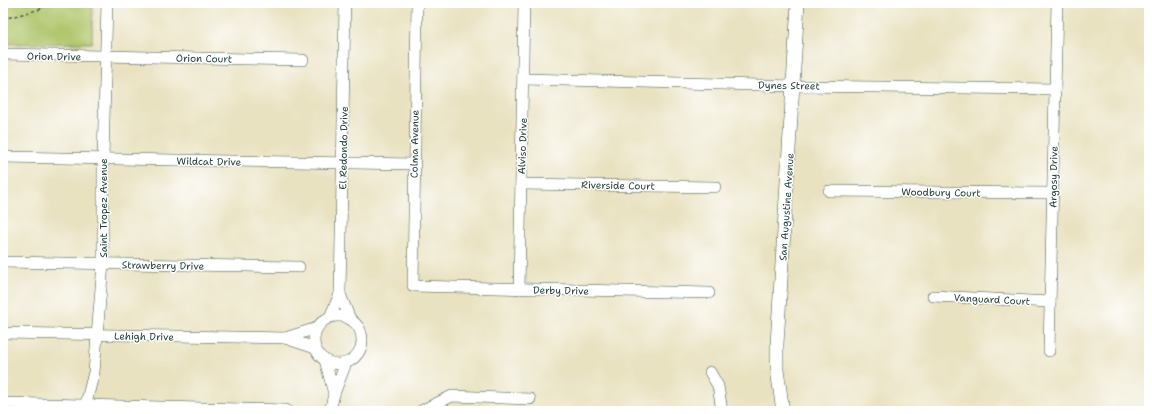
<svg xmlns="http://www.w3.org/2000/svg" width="1152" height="414" font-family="'Shantell Sans',sans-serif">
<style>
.green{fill:#afc56a;stroke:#67814f}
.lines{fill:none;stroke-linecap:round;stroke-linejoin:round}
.minor-casing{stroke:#3d5649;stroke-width:12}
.tertiary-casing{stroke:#3d5649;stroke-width:14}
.path{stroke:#3d5649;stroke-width:1.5;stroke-dasharray:3 3;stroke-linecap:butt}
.minor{stroke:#fff;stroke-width:11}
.tertiary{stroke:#fff;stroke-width:13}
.labels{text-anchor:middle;stroke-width:3;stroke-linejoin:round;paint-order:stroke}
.street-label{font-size:10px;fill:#1f3d34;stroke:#fff}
</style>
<rect width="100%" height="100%" fill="#fff"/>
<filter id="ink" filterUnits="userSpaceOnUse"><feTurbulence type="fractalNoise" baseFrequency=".025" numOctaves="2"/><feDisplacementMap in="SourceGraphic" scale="8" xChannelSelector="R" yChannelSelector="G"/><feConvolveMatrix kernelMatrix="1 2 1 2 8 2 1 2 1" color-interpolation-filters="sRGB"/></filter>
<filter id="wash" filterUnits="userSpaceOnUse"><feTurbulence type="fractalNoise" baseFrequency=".012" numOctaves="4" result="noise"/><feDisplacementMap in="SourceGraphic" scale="16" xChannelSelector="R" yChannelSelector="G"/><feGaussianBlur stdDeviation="0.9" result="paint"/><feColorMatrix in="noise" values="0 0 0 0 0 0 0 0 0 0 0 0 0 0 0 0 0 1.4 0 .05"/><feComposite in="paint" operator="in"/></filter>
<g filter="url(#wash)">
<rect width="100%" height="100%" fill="#e9e2c1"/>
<polygon class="green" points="3,3 93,3 92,43 3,44"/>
</g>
<g filter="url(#ink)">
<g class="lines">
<defs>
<g id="minor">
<polyline points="345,3 340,294 350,319"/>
<polyline points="417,3 413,286 709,293"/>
<polyline points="3,54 303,60"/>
<polyline points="524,79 794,86 1055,89"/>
<polyline points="3,157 414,164"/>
<polyline points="521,184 715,187"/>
<polyline points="829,191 1052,193"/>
<polyline points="3,262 299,267"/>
<polyline points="519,289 524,3"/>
<polyline points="933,296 1050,302"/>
<circle cx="338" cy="340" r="24"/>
<polyline points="330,317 340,294"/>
<polyline points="3,333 285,338 317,328"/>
<polyline points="285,338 315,348"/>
<polyline points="1049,351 1057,3"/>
<polyline points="325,360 334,394"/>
<polyline points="710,372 718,386 722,411"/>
<polyline points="3,403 286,410"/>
<polyline points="84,411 94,372 103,264 103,159 107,3"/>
<polyline points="330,411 334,394 346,363"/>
<polyline points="421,411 452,396 530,399"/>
</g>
<polyline id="tertiary" points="783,411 777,370 777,344 798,3"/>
</defs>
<use href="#minor" class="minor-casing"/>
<use href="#tertiary" class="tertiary-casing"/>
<g class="path">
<polyline points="37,3 41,9"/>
<polyline points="3,19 41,9 48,3"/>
</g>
<use href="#minor" class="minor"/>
<use href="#tertiary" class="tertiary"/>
</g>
</g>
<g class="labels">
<g class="street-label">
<text transform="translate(54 56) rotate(1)" y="4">Orion Drive</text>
<text transform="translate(204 58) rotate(1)" y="4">Orion Court</text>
<text transform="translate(789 85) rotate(1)" y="4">Dynes Street</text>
<text transform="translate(414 144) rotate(-89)" y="4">Colma Avenue</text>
<text transform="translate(522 146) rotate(-88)" y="4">Alviso Drive</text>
<text transform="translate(343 148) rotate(-89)" y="4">El Redondo Drive</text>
<text transform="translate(209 161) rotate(1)" y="4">Wildcat Drive</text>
<text transform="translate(1053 177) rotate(-89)" y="4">Argosy Drive</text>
<text transform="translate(618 185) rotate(1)" y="4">Riverside Court</text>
<text transform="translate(941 192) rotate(1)" y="4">Woodbury Court</text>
<text transform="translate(786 207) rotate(-86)" y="4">San Augustine Avenue</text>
<text transform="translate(103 208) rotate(-90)" y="4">Saint Tropez Avenue</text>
<text transform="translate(163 265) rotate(1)" y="4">Strawberry Drive</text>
<text transform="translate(561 290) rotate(1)" y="4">Derby Drive</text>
<text transform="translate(992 299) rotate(3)" y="4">Vanguard Court</text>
<text transform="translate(144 336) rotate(1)" y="4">Lehigh Drive</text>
</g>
</g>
<rect width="1152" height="414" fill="none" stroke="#fff" stroke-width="16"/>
</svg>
